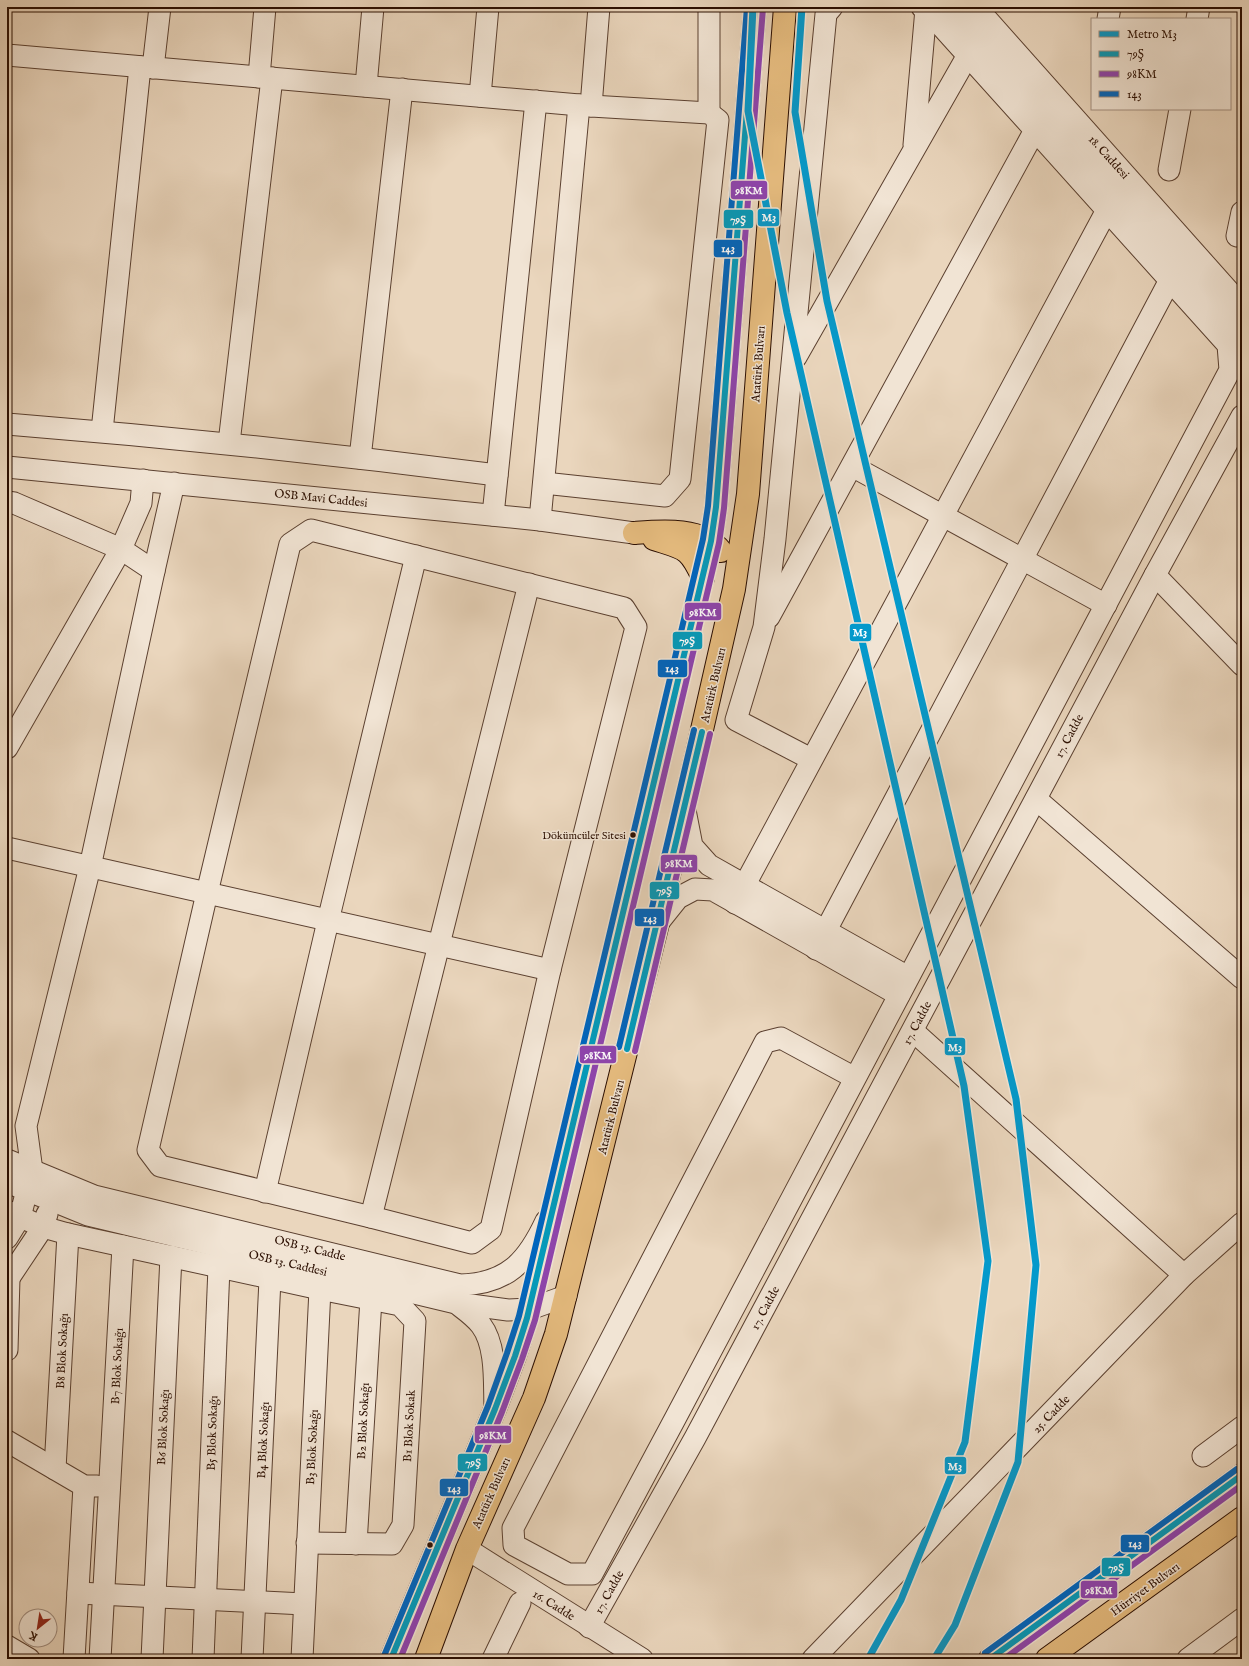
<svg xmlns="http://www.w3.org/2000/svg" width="1249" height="1666" font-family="'IM FELL English',serif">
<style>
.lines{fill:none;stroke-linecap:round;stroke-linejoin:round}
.minor-casing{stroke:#5b4030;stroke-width:23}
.major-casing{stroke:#2b0e01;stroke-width:24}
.minor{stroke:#f1e4d4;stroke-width:21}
.major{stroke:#e5bb7e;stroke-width:22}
.bus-1-casing{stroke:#f1e4d4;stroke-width:9}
.bus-2-casing{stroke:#f1e4d4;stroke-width:9}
.bus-3-casing{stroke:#f1e4d4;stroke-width:9}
.bus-1{stroke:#049aba;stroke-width:6}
.bus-2{stroke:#8e44ad;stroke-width:6}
.bus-3{stroke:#0065bd;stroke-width:6}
.metro-1-casing{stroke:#f1e4d4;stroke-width:10}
.metro-1{stroke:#0499cb;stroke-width:7}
.bus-dot{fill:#2b0e01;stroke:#f1e4d4;stroke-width:1.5}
.labels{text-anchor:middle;stroke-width:3;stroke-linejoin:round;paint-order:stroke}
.bus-label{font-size:11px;fill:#2b0e01;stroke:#f1e4d4;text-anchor:end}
.street-label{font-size:12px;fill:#2b0e01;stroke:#f1e4d4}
.line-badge{stroke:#f1e4d4;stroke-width:1.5}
.badge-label{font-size:11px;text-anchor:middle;font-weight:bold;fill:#fff}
</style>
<rect width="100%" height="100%" fill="#ead6bd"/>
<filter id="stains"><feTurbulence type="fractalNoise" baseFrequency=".005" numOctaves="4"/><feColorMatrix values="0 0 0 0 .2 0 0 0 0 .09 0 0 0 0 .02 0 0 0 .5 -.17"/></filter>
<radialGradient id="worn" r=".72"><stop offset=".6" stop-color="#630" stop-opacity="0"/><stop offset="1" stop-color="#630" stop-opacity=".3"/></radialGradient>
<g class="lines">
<defs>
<g id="minor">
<polyline points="951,7 1242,332"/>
<polyline points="976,7 1242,306"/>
<polyline points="1108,19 1110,7"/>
<polyline points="1197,19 1199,7"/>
<polyline points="7,55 591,106 709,113 718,120 680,479 665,496 544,483"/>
<polyline points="153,68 160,7"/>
<polyline points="259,77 265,7"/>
<polyline points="366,86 373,7"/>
<polyline points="480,96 488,7"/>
<polyline points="591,106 599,7"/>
<polyline points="709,113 709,7"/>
<polyline points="914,145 926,9"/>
<polyline points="1169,170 1180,109"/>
<polyline points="1237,236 1242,212"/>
<polyline points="796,357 968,55"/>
<path d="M7 424C171 437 334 454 497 475"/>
<polyline points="102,431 140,67"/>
<polyline points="229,443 272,78"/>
<polyline points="360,458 402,89"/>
<polyline points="852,466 1106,605"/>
<polyline points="7,467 540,520 634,533"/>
<polyline points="7,502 14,503 121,549 154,571"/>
<polyline points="493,515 536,101"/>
<polyline points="540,520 579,105"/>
<polygon points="311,530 624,608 636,627 550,970 491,1229 472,1243 371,1217 160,1166 148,1150 207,893 290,544"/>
<polyline points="1155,575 1242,665"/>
<polyline points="769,617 1035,130"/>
<polyline points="7,748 121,549 141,503 143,480"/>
<polyline points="811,759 736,720 764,627 775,539 826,14 832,7"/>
<polyline points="1036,799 1242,978"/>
<polyline points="685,810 692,846 709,865 908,977"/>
<polyline points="7,848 550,970"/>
<polyline points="735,903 1107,210"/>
<polyline points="658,923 678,898 695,889 713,890 899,995"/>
<polyline points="816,949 1170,280"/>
<polyline points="913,1031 1184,1275"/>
<polyline points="855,1078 781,1038 765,1042 513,1528 514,1545 568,1574 592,1574 676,1417 1230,370 1228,345 926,9 922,7"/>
<path d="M7 1160 94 1196 460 1285C507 1284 527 1262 546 1221"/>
<path d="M7 1182 88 1215 456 1303C465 1310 474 1316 481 1325 497 1346 494 1384 495 1409"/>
<polyline points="265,1192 328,921 416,556"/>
<polyline points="7,1211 43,1227 68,1234 320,1289 400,1305 415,1321 403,1525 392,1544 307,1543"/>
<polyline points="371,1217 529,584"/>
<polyline points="7,1238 20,1217 32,1171 26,1126 90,867 154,571 174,483"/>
<polyline points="7,1281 43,1227 47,1214"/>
<polyline points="456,1303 508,1310 530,1309 566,1296"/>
<polyline points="7,1350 9,1278"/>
<polyline points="7,1441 84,1486 97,1486"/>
<polyline points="1203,1456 1242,1427"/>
<polyline points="55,1469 68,1234"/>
<polyline points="356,1544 371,1299"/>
<polyline points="467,1549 642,1659"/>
<polyline points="78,1593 304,1604"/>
<polyline points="589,1627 695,1438 1155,575 1242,416"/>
<polyline points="7,1646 29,1659"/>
<polyline points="74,1659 84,1486"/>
<polyline points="100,1659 123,1246"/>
<polyline points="152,1659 171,1256"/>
<polyline points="203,1659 219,1267"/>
<polyline points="252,1659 270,1279"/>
<polyline points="302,1659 320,1289"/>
<polyline points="493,1659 520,1603"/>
<polyline points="813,1659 1184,1275 1242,1223"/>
<polyline points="1188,1659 1242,1619"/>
</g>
<g id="major">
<path d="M634 533C661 531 702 527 721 551"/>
<path d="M654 539C685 549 689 547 703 578"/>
<polyline points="391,1659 495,1409 515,1356 527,1318 711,541 716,507 755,7"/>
<polyline points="426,1659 467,1549 534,1398 556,1334 658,923 734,589 748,494 785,7"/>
<polyline points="990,1659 1242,1475"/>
<polyline points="1047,1659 1242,1518"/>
</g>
</defs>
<use href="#minor" class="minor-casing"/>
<use href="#major" class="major-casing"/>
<use href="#minor" class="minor"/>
<use href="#major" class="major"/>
<defs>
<g id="bus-1">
<polyline points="627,1049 702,732"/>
<polyline points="391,1659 495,1409 515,1356 527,1318 711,541 716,507 755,7"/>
<polyline points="990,1659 1242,1475"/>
</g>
<g id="bus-2">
<polyline points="635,1051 710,734"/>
<polyline points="400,1659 502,1412 522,1359 535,1320 719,543 724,508 763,8"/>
<polyline points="1004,1659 1242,1485"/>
</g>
<g id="bus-3">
<polyline points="619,1047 694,730"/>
<polyline points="985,1653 1237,1469"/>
<polyline points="384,1656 488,1406 507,1353 519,1316 703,539 708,506 747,7"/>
</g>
</defs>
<use href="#bus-1" class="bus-1-casing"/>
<use href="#bus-2" class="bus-2-casing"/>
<use href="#bus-3" class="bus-3-casing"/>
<use href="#bus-1" class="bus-1"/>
<use href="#bus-2" class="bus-2"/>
<use href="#bus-3" class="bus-3"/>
<defs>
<g id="metro-1">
<polyline points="753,7 748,111 787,313 964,1086 988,1261 965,1442 901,1600 868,1659"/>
<polyline points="802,7 795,112 827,301 1016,1099 1036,1265 1018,1462 955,1625 934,1659"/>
</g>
</defs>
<use href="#metro-1" class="metro-1-casing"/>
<use href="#metro-1" class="metro-1"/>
</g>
<g class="bus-dot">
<circle cx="633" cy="835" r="3.5"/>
<circle cx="430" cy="1545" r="3.5"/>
</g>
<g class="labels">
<g class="bus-label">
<text x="626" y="839">Dökümcüler Sitesi</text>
</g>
<g class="street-label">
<text transform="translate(1109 157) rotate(48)" y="4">18. Caddesi</text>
<text transform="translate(758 364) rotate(-86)" y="4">Atatürk Bulvarı</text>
<text transform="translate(321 498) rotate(6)" y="4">OSB Mavi Caddesi</text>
<text transform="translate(713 685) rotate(-77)" y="4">Atatürk Bulvarı</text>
<text transform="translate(1069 736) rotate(-62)" y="4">17. Cadde</text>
<text transform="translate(917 1023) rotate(-62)" y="4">17. Cadde</text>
<text transform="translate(611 1117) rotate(-76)" y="4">Atatürk Bulvarı</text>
<text transform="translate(310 1248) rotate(14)" y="4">OSB 13. Cadde</text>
<text transform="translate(288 1263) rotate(13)" y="4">OSB 13. Caddesi</text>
<text transform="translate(765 1308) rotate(-62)" y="4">17. Cadde</text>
<text transform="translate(62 1351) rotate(-87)" y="4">B8 Blok Sokağı</text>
<text transform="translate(117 1366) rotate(-87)" y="4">B7 Blok Sokağı</text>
<text transform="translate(1051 1414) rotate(-46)" y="4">25. Cadde</text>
<text transform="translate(363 1421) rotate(-87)" y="4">B2 Blok Sokağı</text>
<text transform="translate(409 1426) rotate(-87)" y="4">B1 Blok Sokak</text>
<text transform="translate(163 1427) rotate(-87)" y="4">B6 Blok Sokağı</text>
<text transform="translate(212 1433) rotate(-88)" y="4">B5 Blok Sokağı</text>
<text transform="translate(263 1440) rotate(-87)" y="4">B4 Blok Sokağı</text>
<text transform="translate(312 1447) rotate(-87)" y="4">B3 Blok Sokağı</text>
<text transform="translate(491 1493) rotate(-66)" y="4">Atatürk Bulvarı</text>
<text transform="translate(1145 1589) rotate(-36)" y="4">Hürriyet Bulvarı</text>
<text transform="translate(609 1592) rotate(-61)" y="4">17. Cadde</text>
<text transform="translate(554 1605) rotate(32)" y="4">16. Cadde</text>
</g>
</g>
<g class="line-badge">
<rect x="730" y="180" width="38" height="20" rx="4" fill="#8e44ad"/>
<rect x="757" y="208" width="23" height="19" rx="4" fill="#0499cb"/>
<rect x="723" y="209" width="31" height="20" rx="4" fill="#049aba"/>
<rect x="713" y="239" width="30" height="19" rx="4" fill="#0065bd"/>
<rect x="684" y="602" width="38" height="19" rx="4" fill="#8e44ad"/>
<rect x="849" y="623" width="23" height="19" rx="4" fill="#0499cb"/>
<rect x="672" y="631" width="31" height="19" rx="4" fill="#049aba"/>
<rect x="657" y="659" width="31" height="19" rx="4" fill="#0065bd"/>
<rect x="660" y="854" width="38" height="19" rx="4" fill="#8e44ad"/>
<rect x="649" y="881" width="31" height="19" rx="4" fill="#049aba"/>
<rect x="634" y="908" width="31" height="19" rx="4" fill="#0065bd"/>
<rect x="944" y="1037" width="22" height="19" rx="4" fill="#0499cb"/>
<rect x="579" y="1045" width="38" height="19" rx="4" fill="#8e44ad"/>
<rect x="474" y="1425" width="38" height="19" rx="4" fill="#8e44ad"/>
<rect x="457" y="1453" width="31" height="19" rx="4" fill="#049aba"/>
<rect x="944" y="1456" width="23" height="19" rx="4" fill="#0499cb"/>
<rect x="439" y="1478" width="30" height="19" rx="4" fill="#0065bd"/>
<rect x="1120" y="1534" width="30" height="19" rx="4" fill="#0065bd"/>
<rect x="1101" y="1557" width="30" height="20" rx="4" fill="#049aba"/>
<rect x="1080" y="1580" width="38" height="19" rx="4" fill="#8e44ad"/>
</g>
<g class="badge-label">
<text x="749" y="194">98KM</text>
<text x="769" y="221">M3</text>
<text x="738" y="223">79Ş</text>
<text x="728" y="252">143</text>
<text x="703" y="616">98KM</text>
<text x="860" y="636">M3</text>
<text x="687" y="644">79Ş</text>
<text x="672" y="672">143</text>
<text x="679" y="867">98KM</text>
<text x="664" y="894">79Ş</text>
<text x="650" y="922">143</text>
<text x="955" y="1051">M3</text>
<text x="598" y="1059">98KM</text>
<text x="493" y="1439">98KM</text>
<text x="473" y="1466">79Ş</text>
<text x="955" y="1470">M3</text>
<text x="454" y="1492">143</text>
<text x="1135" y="1547">143</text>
<text x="1116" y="1571">79Ş</text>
<text x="1099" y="1594">98KM</text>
</g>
<rect width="1249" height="1666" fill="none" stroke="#ead6bd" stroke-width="24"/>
<rect x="8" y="8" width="1233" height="1650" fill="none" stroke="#2b0e01" stroke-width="2"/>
<rect x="12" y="12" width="1225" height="1642" fill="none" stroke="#2b0e01"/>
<rect x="1091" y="18" width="140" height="92" fill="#f1e4d4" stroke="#a28e80"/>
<rect x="1099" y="31" width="20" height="6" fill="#0499cb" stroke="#a28e80"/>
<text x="1127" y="38" font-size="12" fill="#2b0e01">Metro M3</text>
<rect x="1099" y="51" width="20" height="6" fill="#049aba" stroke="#a28e80"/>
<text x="1127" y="58" font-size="12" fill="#2b0e01">79Ş</text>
<rect x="1099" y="71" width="20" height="6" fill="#8e44ad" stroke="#a28e80"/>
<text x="1127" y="78" font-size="12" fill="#2b0e01">98KM</text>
<rect x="1099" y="91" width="20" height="6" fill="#0065bd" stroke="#a28e80"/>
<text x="1127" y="98" font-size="12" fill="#2b0e01">143</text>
<g transform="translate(38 1628) rotate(210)"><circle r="19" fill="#f1e4d4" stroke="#a28e80"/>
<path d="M0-3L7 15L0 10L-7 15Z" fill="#8f2418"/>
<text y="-6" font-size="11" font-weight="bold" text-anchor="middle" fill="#2b0e01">K</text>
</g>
<rect width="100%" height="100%" filter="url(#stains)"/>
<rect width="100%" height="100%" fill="url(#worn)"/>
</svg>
